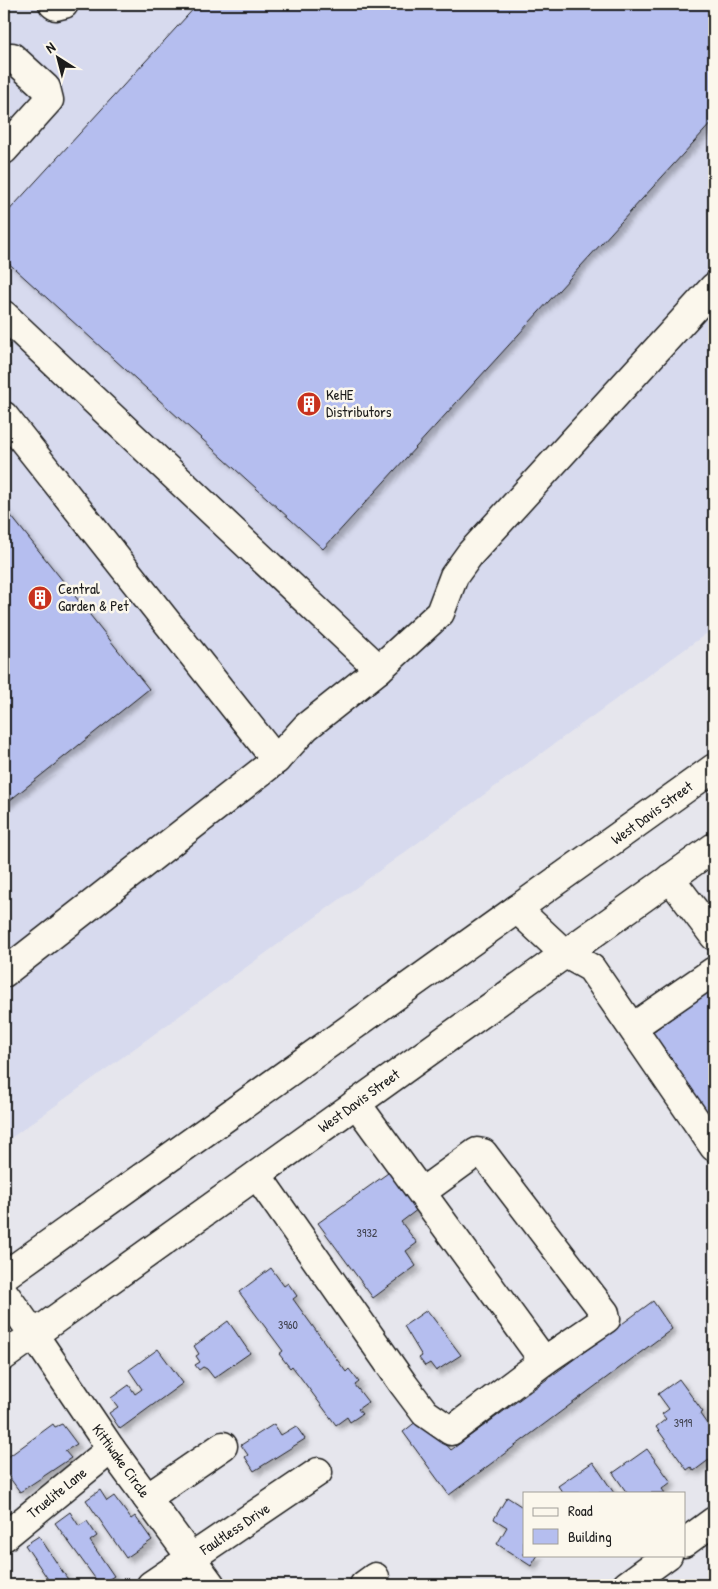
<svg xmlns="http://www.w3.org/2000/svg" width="718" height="1589" font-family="'Patrick Hand',sans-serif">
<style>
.built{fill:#d7daee}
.building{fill:#b5beef;stroke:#1c1c1c;filter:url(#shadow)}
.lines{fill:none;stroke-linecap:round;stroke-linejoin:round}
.minor-casing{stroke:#1c1c1c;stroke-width:31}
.major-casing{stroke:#1c1c1c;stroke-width:31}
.minor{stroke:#fbf7ec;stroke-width:28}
.major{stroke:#fbf7ec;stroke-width:28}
.labels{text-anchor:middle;stroke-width:5;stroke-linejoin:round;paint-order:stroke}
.number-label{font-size:12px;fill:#424451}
.poi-label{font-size:15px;fill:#1c1c1c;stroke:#fbf7ec;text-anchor:start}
.street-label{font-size:15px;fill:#1c1c1c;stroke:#fbf7ec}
</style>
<defs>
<filter id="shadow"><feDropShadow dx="4.5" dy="4.5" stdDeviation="2.5" flood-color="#0004"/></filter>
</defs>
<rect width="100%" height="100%" fill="#e6e6ed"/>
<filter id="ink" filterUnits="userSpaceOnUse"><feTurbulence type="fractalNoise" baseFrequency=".02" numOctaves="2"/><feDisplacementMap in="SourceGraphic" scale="10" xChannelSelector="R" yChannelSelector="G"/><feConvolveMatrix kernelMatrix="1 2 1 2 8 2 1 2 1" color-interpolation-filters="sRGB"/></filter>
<g filter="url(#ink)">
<polygon class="built" points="4,4 714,4 714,628 4,1143"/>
<g class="building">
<polygon points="198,4 714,4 714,120 323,549 4,259 4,216"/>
<polygon points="4,507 149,689 4,805"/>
<polygon points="714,988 714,1130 647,1036"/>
<polygon points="395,1168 422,1206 401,1222 417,1243 406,1251 416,1266 373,1298 318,1223"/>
<polygon points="271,1268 284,1286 288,1283 297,1296 293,1299 346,1372 349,1369 359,1382 355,1385 368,1402 358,1409 362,1414 350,1422 347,1417 336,1425 292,1366 290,1368 279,1354 283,1351 239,1292"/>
<polygon points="653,1301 672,1329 449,1495 403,1432 422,1417 451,1450"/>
<polygon points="427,1310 461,1355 436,1371 430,1363 425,1366 419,1358 422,1356 404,1326"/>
<polygon points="228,1321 250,1353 214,1378 207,1369 203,1367 199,1370 195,1365 200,1362 196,1356 199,1354 194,1346"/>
<polygon points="158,1349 183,1383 120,1429 109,1413 118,1407 111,1398 129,1385 135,1394 142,1389 129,1370"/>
<polygon points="679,1379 703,1412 700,1414 714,1434 714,1456 694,1471 691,1467 687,1470 656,1427 666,1419 662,1414 669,1409 658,1394"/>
<polygon points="714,1401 714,1413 709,1405"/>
<polygon points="53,1424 55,1427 62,1424 77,1444 65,1451 71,1458 20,1492 4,1470 4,1460"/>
<polygon points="274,1424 281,1435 296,1426 305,1439 254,1471 245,1457 248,1455 241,1445"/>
<polygon points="647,1449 671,1482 662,1489 665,1493 627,1493 613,1473"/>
<polygon points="593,1462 614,1493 563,1493 558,1486"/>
<polygon points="100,1490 107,1501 114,1496 131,1519 135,1516 152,1540 126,1558 86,1500"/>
<polygon points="507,1497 524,1508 524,1555 538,1555 531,1566 497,1544 507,1527 494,1519"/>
<polygon points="70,1512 79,1526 87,1521 97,1536 90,1541 114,1576 100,1585 55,1523"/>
<polygon points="39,1536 60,1568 72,1585 52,1585 25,1545"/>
</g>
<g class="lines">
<defs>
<g id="minor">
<polyline points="53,4 56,6 64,4"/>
<polyline points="4,57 12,57 46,88 49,100 4,150"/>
<polyline points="4,315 379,669"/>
<polyline points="4,416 276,760 4,973"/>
<polyline points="276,760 306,727 379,669 440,613 454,576 470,554 714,287"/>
<polyline points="670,878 714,936"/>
<polyline points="564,953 591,968 714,1147"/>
<polyline points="633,1027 714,971"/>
<polyline points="356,1103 544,1361"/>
<polyline points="257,1175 404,1385 425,1413 451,1431 544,1361 606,1319 605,1313 483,1153 477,1152 422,1192"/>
<polyline points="34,1335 111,1449 211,1585"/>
<polyline points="147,1498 223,1446"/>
<polyline points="4,1537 111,1449"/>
<polyline points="684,1543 714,1521"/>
<polyline points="151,1585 318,1472"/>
<polyline points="364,1585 375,1577"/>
<polyline points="627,1585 668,1555"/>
</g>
<g id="major">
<polyline points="517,909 564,953"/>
<polyline points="4,1276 714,768"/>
<polyline points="4,1293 34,1335"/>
<polyline points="4,1356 714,847"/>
</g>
</defs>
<use href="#minor" class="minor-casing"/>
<use href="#major" class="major-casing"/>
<use href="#minor" class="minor"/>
<use href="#major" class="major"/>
</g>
</g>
<defs>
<symbol id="building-disc" viewBox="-11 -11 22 22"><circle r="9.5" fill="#c8321e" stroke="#fbf7ec"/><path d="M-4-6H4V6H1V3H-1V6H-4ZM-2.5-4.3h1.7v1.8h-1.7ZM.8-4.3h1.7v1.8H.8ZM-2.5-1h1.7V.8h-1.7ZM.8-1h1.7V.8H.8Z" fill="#fff"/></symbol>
</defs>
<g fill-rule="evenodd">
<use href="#building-disc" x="295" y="390" width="28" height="28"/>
<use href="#building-disc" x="26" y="584" width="28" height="28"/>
</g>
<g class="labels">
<g class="number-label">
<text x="367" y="1237">3932</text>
<text x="288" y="1329">3960</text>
<text x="683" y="1427">3919</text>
</g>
<g class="poi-label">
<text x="326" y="400">KeHE<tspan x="326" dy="17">Distributors</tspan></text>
<text x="58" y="594">Central<tspan x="58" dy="17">Garden &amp; Pet</tspan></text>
</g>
<g class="street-label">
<text transform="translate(652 813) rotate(-36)" y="5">West Davis Street</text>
<text transform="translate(359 1101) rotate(-36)" y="5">West Davis Street</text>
<text transform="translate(121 1461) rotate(54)" y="5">Kittiwake Circle</text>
<text transform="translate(57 1493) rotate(-39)" y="5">Truelite Lane</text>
<text transform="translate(235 1529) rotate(-34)" y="5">Faultless Drive</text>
</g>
</g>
<rect width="718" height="1589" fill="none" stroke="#fbf7ec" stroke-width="20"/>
<rect x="10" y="10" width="698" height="1569" fill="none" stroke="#1c1c1c" stroke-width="2" filter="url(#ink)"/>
<rect x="523" y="1492" width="162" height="65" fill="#fbf7ec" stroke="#a29f99"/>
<rect x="533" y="1508" width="25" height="8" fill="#fbf7ec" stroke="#a29f99"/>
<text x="568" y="1516" font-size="15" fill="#1c1c1c">Road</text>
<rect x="533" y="1529" width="25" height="15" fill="#b5beef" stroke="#a29f99"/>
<text x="568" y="1542" font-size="15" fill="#1c1c1c">Building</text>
<g transform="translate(58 58) rotate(324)" stroke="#fbf7ec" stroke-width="4" paint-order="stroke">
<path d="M0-4L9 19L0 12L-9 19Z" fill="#1c1c1c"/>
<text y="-8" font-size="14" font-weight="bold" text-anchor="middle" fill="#1c1c1c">N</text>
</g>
</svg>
